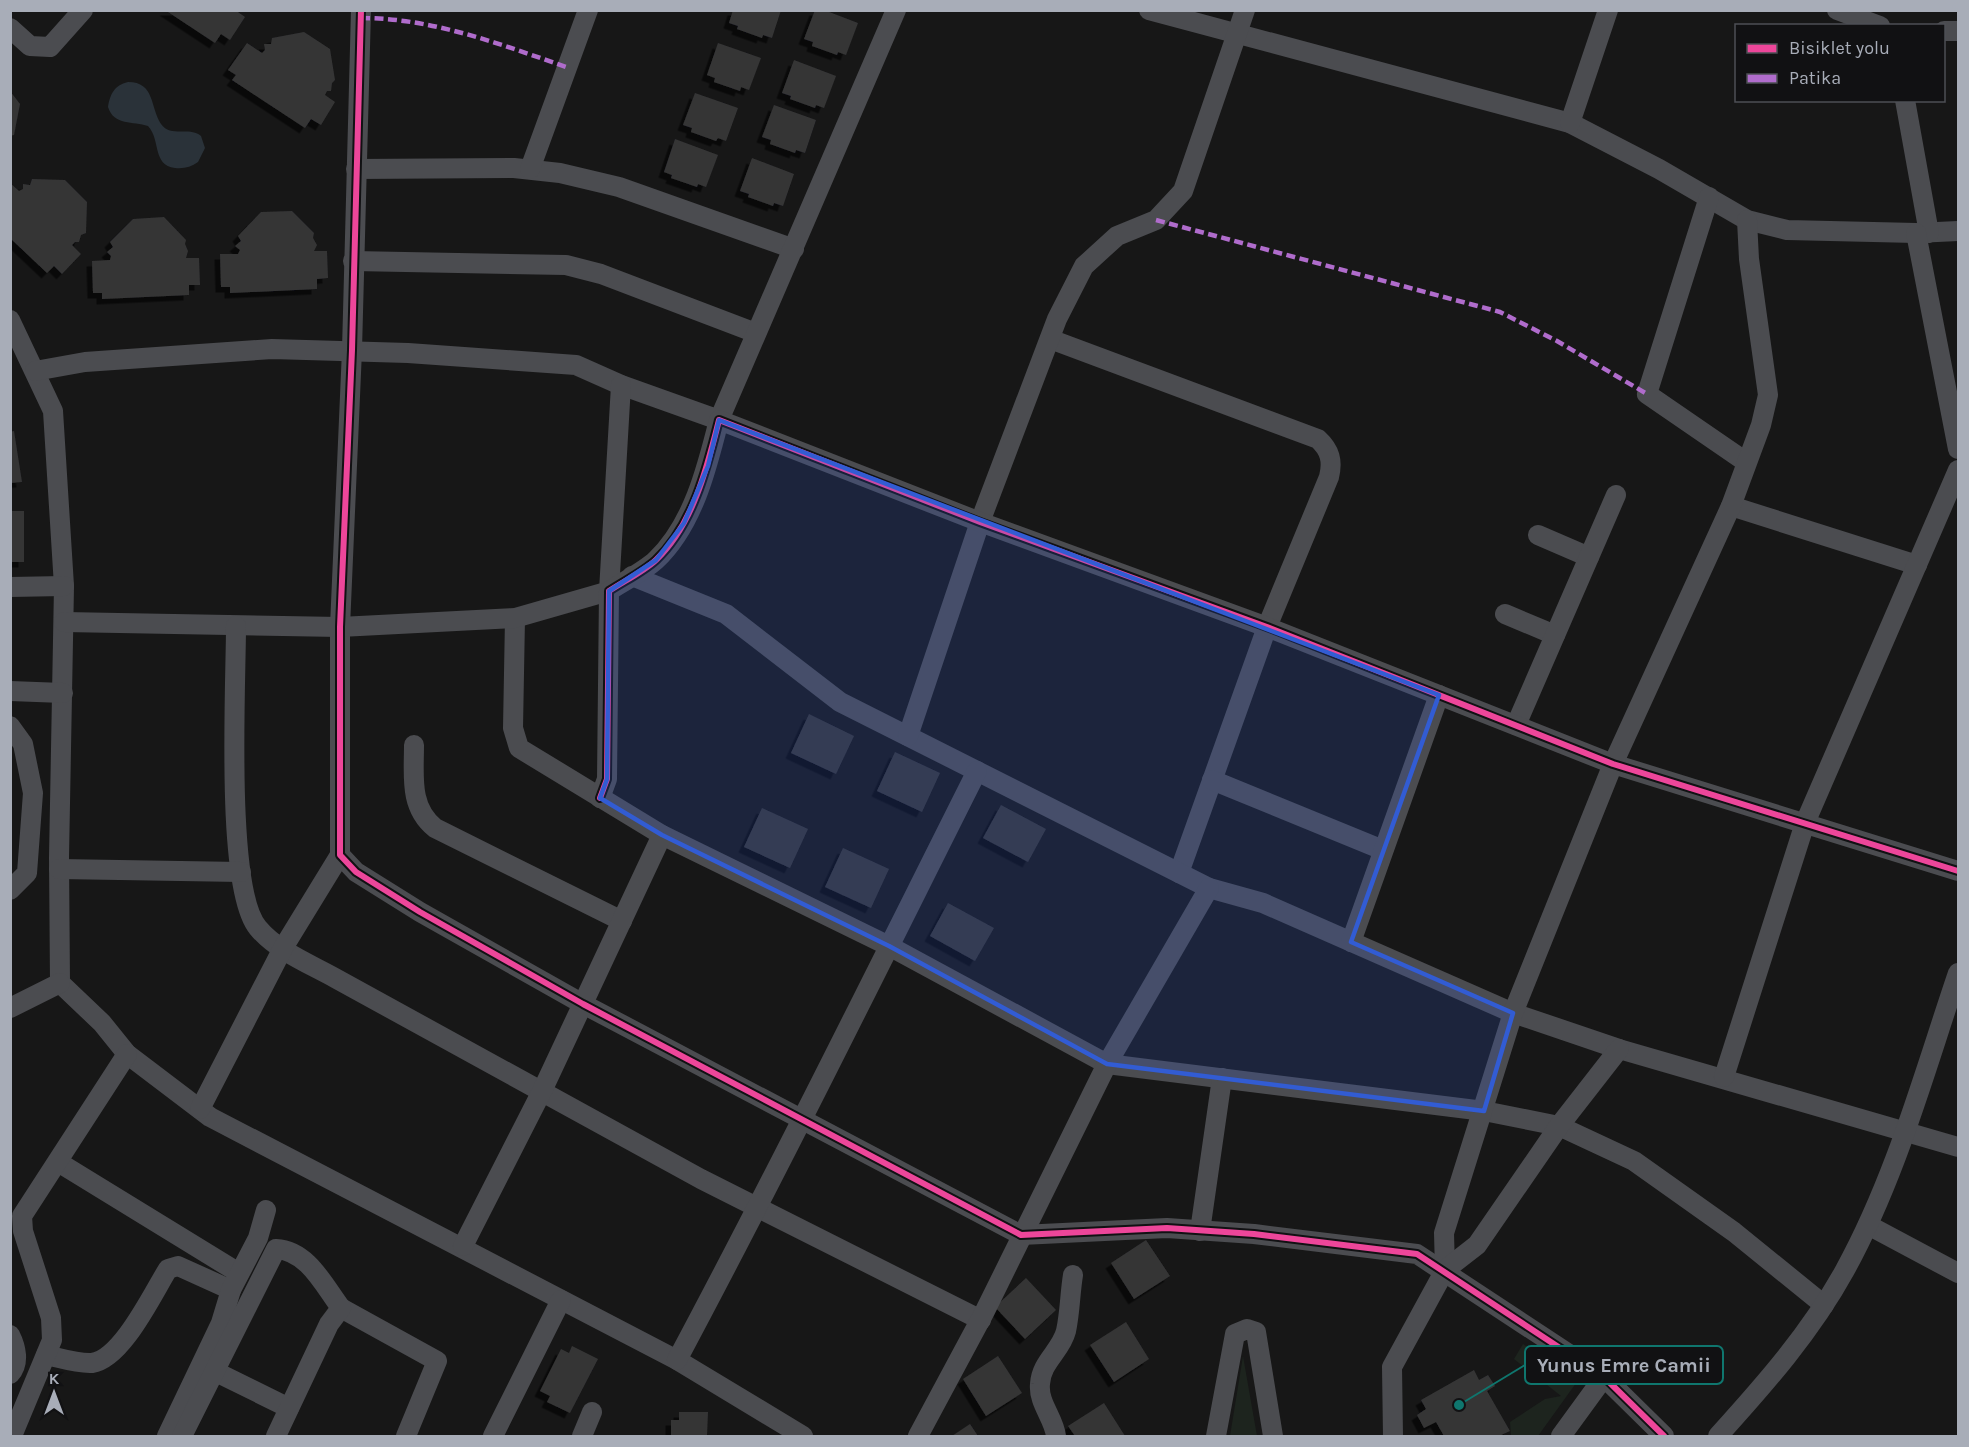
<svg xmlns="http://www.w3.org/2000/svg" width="1969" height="1447" font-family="Karla,sans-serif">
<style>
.green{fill:#1d241e}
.water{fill:#2a3239}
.building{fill:#353536;filter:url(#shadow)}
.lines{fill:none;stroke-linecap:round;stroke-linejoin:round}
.minor{stroke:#4b4c50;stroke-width:20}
.quiet{stroke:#b06ccc;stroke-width:4.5;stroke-dasharray:9 4.5;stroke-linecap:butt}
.cycleway-casing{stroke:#111113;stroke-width:10}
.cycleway{stroke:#ed469a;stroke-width:6}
.marked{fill:#325cd3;fill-opacity:0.2;stroke:#325cd3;stroke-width:4.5;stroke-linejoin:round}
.leader{fill:none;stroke:#0f766e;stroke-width:2}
.callout-dot{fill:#0f766e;stroke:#111113;stroke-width:2}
.callout{fill:#111113;stroke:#0f766e;stroke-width:2}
.callout-label{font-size:20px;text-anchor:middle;font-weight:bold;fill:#a8adb8}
</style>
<defs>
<filter id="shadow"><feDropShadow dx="-5.5" dy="5.5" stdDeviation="0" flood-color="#0009"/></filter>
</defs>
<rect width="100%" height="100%" fill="#171717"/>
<g class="green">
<polygon points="1523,1344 1579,1379 1538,1436 1511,1436 1510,1422 1545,1399 1561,1396 1514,1359"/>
<polygon points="1243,1356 1257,1436 1230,1436"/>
</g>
<path class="water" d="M128 82C155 82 150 107 161 124 171 138 189 126 201 136L205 148 198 162C191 167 184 169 175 168 152 165 161 140 148 126 133 121 114 126 108 107 110 95 114 85 128 82Z"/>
<g class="building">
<polygon points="165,10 235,10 245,17 230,40 221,34 215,43"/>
<polygon points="733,10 781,10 772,38 763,35 762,38 737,29 738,26 729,23"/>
<polygon points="815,10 824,10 858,23 846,55 838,52 837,55 812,46 813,42 804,39"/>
<polygon points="304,32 330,49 335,80 332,83 331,91 327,91 325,95 335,102 321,125 311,119 305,128 232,80 236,75 228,70 247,43 262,53 265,50 264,44 271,44 272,38"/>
<polygon points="718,43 761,58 749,90 741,87 740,91 714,82 715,78 707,75"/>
<polygon points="794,60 836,76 824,108 816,105 815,108 790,99 791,96 782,93"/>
<polygon points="10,91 20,104 14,135 10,136"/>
<polygon points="695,93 738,108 726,141 718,138 716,141 691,132 692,128 683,125"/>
<polygon points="774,105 816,120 805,153 796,150 795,153 770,144 771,140 762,137"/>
<polygon points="675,139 718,155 706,187 698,184 697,187 671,178 672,175 664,172"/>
<polygon points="752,158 794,174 783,206 774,203 773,206 748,197 749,194 740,191"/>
<polygon points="32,179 65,180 87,202 86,233 81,235 79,242 75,242 72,245 81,254 62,274 54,266 47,273 10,238 10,183 19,191 23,189 23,184 30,185"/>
<polygon points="292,211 314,233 313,238 317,245 314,251 327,251 328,278 317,279 317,289 230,293 230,287 221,287 220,254 238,254 240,250 235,246 241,241 238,236 261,212"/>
<polygon points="164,217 186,240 185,244 188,251 186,258 199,258 200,285 189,285 189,295 102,299 102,293 93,293 92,261 110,260 111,256 107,252 113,247 110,242 133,219"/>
<polygon points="14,431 22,482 10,483 10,432"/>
<rect x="10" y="511" width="14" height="51"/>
<polygon points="809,714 854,736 836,774 791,753"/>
<polygon points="895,752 940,773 922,812 877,791"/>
<polygon points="1001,805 1046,829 1028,862 983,838"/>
<polygon points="762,808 808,829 790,868 744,847"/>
<polygon points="843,848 889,869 871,908 825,887"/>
<polygon points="948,903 994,928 975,961 930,936"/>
<polygon points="1146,1240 1170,1276 1134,1299 1111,1263"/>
<polygon points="1026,1278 1056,1310 1025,1339 995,1307"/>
<polygon points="1126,1322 1149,1359 1114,1382 1090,1345"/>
<polygon points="572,1346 598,1359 570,1413 547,1402 550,1396 540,1391 561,1349 569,1353"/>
<polygon points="998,1356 1022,1393 986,1416 963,1379"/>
<polygon points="1474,1370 1479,1380 1488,1375 1495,1386 1487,1391 1510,1431 1499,1436 1444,1436 1436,1422 1424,1428 1417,1415 1426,1409 1421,1400"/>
<polygon points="1104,1403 1125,1436 1075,1436 1068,1426"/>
<polygon points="679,1412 708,1412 707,1436 671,1436 671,1420 679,1420"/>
<polygon points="970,1424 978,1436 952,1436"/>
</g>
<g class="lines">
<g class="minor">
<polyline points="361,10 352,350 340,627 340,855 356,872 420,912 583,1004 1021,1235 1167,1228 1254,1234 1417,1254 1604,1377 1664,1436"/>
<polyline points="1149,10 1570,123 1659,169 1747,220 1787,230 1916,233 1958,231"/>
<polyline points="1837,10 1880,26"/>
<polyline points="10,28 30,46 50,47 83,10"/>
<polyline points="1944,31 1958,31"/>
<polyline points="1905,100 1929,233"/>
<polyline points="1570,123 1608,10"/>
<polyline points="356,169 514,168 560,173 619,187 794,249"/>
<polyline points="530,169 588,10"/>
<polyline points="1709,197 1647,394 1746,462"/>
<polyline points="1916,233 1958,449"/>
<polyline points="353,261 566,265 601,274 756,333"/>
<polyline points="10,320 53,411 64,586 59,858 60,983 102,1023 127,1054 210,1117 677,1360 803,1436"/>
<path d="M1050 339 1318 439C1330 450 1333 461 1329 477L1267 627 1179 873"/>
<polyline points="35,371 85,362 272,349 408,353 576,365 621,385 719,420 896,10"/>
<polyline points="1731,506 1917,565"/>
<polyline points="1538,535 1589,557"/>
<polyline points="632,576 726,614 840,702 1209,888 1263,903 1513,1013 1619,1049 1958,1147"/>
<polyline points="10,587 64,586"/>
<polyline points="1505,614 1555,635"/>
<polyline points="515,618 513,728 519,748 662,835 889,946 1107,1064 1484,1111 1559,1126 1634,1161 1734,1232 1824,1305"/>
<polyline points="64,622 340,627 515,618 609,591 621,385"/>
<path d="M236 626C236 685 225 889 258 928 277 951 310 964 335 978L701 1179 981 1320"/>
<polyline points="10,691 63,693"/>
<polyline points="1516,725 1616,495"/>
<polyline points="10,726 23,744 33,793 27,873 10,890"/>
<polyline points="908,736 980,522 1057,319 1084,266 1117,236 1156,220 1183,191 1245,10"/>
<path d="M414 745C414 776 409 807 435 828L622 921"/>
<polyline points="1212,780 1383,850"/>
<path d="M600 798 607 779 609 591C624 581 643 572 656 560 693 525 707 468 719 420L980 522 1267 627 1613 764 1958 871"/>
<polyline points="59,869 241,872"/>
<polyline points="1351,942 1439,695"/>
<polyline points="10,1008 60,983"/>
<polyline points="1724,1077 1805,823 1958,470"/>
<polyline points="200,1109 283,948 340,855"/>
<polyline points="58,1162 239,1273"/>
<polyline points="1868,1225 1958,1273"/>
<polyline points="1200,1231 1222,1078"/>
<polyline points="463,1246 542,1091 662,835"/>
<polyline points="1445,1270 1444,1233 1513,1013 1613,764 1731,506 1761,425 1768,395 1749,259 1747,220"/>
<polyline points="341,1308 437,1361 406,1436"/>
<path d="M10 1335C16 1347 20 1363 10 1374"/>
<path d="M46 1355C60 1358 78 1364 92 1363 122 1359 153 1293 168 1269L178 1266 231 1290"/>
<path d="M677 1360C781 1165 878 968 977 771"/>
<polyline points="214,1371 289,1408"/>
<polyline points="12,1436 52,1340 51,1318 23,1231 22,1216 127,1054"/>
<polyline points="167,1436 221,1323 231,1290 258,1238 266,1210"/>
<path d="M182 1436 276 1249C308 1251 323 1284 341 1308L329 1324 276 1436"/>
<polyline points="493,1436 561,1300"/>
<polyline points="582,1436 592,1412"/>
<polyline points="918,1436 984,1313 1107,1064 1209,888"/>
<path d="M1056 1436C1054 1418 1038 1403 1040 1384 1041 1362 1061 1351 1066 1331 1070 1313 1070 1293 1073 1275"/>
<polyline points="1216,1436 1235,1334 1247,1329 1256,1332 1273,1436"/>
<polyline points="1393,1436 1392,1367 1445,1270 1477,1245 1559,1126 1619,1049"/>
<polyline points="1561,1436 1604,1377"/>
<path d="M1718 1436C1765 1384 1811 1332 1845 1270 1896 1177 1924 1073 1958 973"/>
</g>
<g class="quiet">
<path d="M361 18C432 18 500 44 566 67"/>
<polyline points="1156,220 1500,312 1557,341 1647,394"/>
</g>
<defs>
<g id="cycleway">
<polyline points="361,10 352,350 340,627 340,855 356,872 420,912 583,1004 1021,1235 1167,1228 1254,1234 1417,1254 1604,1377 1664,1436"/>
<path d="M600 798 607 779 609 591C624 581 643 572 656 560 693 525 707 468 719 420L980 522 1267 627 1613 764 1958 871"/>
</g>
</defs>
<use href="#cycleway" class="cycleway-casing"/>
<use href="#cycleway" class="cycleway"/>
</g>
<path class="marked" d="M719 420 1439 695 1351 942 1513 1013 1484 1111 1107 1064 889 946 662 835 600 798 607 779 609 591 656 560 684 523 708 466Z"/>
<path class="leader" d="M1459 1405L1525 1365"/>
<circle class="callout-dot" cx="1459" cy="1405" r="6"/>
<rect class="callout" x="1525" y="1346" width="198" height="38" rx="6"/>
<g class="callout-label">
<text x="1624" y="1372">Yunus Emre Camii</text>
</g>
<rect width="1969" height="1447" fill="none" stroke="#a8adb8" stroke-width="24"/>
<rect x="1735" y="24" width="210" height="78" fill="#111113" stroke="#4d4f55" stroke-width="1.5"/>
<rect x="1747" y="44" width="30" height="9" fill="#ed469a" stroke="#4d4f55" stroke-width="1.5"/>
<text x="1789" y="54" font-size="18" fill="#a8adb8">Bisiklet yolu</text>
<rect x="1747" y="74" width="30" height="9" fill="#b06ccc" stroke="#4d4f55" stroke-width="1.5"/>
<text x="1789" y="84" font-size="18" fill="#a8adb8">Patika</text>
<g transform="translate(54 1393)" stroke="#111113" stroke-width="4.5" paint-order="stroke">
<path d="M0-4.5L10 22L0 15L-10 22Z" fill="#a8adb8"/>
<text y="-9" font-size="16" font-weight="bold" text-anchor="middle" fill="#a8adb8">K</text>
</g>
</svg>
